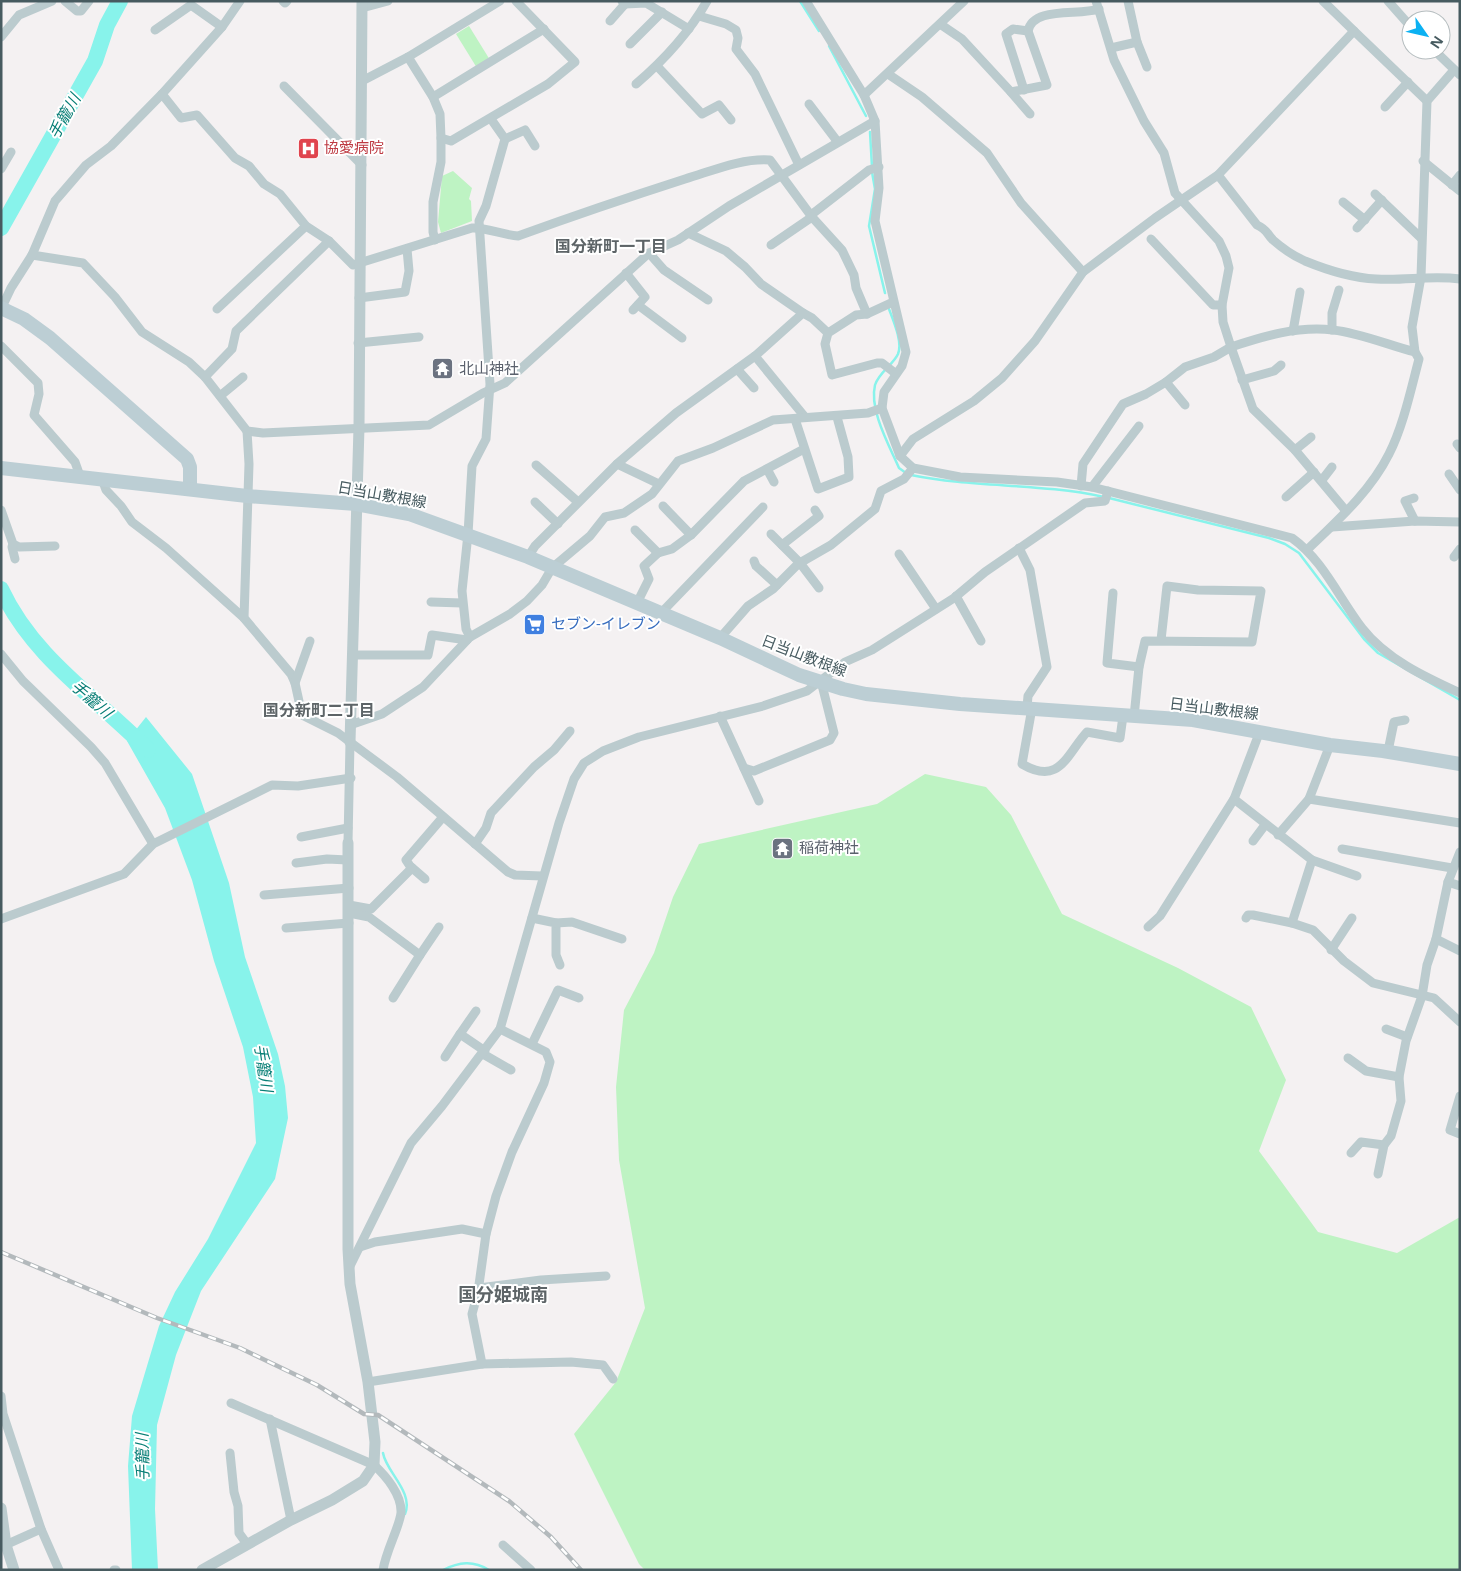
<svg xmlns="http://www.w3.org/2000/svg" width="1461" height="1571" font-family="'Open Sans','Noto Sans JP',sans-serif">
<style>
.green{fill:#bef3c3}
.water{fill:#88f3eb}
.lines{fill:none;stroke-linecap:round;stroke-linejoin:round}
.stream{stroke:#88f3eb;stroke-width:2.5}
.river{stroke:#88f3eb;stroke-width:16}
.minor{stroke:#bbcbce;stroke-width:9}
.tertiary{stroke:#bbcbce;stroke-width:11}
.secondary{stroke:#bcced4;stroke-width:14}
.rail-casing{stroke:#b3b9bc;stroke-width:4.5}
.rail{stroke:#fff;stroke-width:2.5;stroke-dasharray:8;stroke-linecap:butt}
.labels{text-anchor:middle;stroke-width:4;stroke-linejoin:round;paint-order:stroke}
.health-label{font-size:15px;fill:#be3a42;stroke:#fff;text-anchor:start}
.worship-label{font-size:15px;fill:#5b616d;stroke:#fff;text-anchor:start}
.street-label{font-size:15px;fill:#475b60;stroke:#fff}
.shop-label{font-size:15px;fill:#366cbe;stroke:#fff;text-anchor:start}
.water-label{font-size:16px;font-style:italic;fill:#077e75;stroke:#fff}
.neighbourhood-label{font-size:16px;font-weight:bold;fill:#5d6467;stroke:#fff}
.quarter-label{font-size:18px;font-weight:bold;fill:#5d6467;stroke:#fff}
</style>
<rect width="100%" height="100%" fill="#f4f1f2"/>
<g class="green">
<polygon points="469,26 490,60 477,68 456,34"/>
<polygon points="453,171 472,188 469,199 471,201 472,221 441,233 438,222 442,176"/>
<polygon points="925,774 986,787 1011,815 1062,914 1178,968 1251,1007 1286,1080 1259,1151 1318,1232 1397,1253 1460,1217 1460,1570 645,1570 639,1564 574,1434 616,1382 645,1308 619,1160 616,1087 624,1010 654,953 673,897 699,844 877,804"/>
</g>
<polygon class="water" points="146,717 192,774 229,883 245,957 278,1054 285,1086 288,1118 275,1179 201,1291 176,1355 157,1425 155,1509 158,1570 132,1570 128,1466 132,1416 159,1326 175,1292 208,1239 256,1143 253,1097 243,1047 214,961 192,880 165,808 127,741"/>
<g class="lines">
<g class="stream">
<polyline points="800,1 819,31"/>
<polyline points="829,46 866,116"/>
<polyline points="870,132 872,167"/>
<polyline points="872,172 875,189 869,226 885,293"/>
<path d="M889 309C893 320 903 342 898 354 893 365 879 372 875 385 869 410 889 445 899 468L906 473"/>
<path d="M911 475C974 488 1041 483 1104 497"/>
<polyline points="1109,498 1269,538 1285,544 1299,553 1364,639 1378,653 1460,700"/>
<path d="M383 1453C386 1472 414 1492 405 1514"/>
<path d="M443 1570C459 1562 473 1560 489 1570"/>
</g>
<g class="river">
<polyline points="1,228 95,61 107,25 120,1"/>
<path d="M1 589C33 658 97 698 148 750"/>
</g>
<g class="minor">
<polyline points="65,1 77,11 81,11 89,1"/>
<polyline points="283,1 285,3 287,1"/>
<polyline points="622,1 625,4 646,3 689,29"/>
<path d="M806 1 864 95 875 121 879 188 875 221 906 352 902 366 884 392 882 408 900 456 913 468 960 477 1057 482 1092 487 1292 538C1323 560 1339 598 1362 628 1386 659 1425 677 1460 693"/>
<path d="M1096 1 1114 60 1144 121 1164 153 1175 193 1219 241 1226 256 1229 268 1222 305 1223 322 1231 347C1264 336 1297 326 1333 330 1360 333 1388 345 1415 352"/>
<polyline points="1128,1 1137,42"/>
<polyline points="1323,1 1354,31"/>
<polyline points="1388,1 1411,27"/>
<polyline points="362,8 388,1"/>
<polyline points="699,16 726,24 736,30 738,38 736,49 755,74 799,165"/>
<polyline points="610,21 625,4"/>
<polyline points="940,24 962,39 1011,92"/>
<polyline points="155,30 191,5 222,27"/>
<polyline points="1,37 19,15 52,1"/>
<polyline points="630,44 662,12"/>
<polyline points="1111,48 1137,42 1147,67"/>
<polyline points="1434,50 1460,75"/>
<polyline points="408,57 433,97 440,114 441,138 451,141 548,84 575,62 516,1"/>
<polyline points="657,66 702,114 719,105 731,120"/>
<polyline points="888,74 922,97 987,153 1021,203 1083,272"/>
<polyline points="362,81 408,57 500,1"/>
<path d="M636 84C664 60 689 33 707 1"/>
<polyline points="284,86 362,165"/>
<polyline points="1024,90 1006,34 1013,29 1028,31"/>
<path d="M162 94 181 118 197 115 235 158 249 166 264 184 280 194 306 226 329 241 353 265 472 228C485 227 503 235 518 236 573 216 629 197 685 179 712 171 741 158 770 160L812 217 842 250 854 275 856 288 867 314"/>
<polyline points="864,95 964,1"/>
<polyline points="433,97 544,29"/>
<polyline points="809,104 837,141"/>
<polyline points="1385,107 1408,82"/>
<path d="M1030 114 1011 92 1047 85 1028 31C1033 6 1078 16 1099 9"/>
<polyline points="505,139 525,130 535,146"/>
<polyline points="1423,161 1460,191"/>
<polyline points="1,169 11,152"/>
<path d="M1218 175 1257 225C1268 230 1266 233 1273 240 1282 248 1294 256 1305 261 1327 270 1352 278 1376 279 1404 281 1431 275 1460 279"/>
<polyline points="1452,185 1460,175"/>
<polyline points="1375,194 1421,238"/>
<polyline points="1343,202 1365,220"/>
<polyline points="811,215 869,170 879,167"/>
<polyline points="1357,228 1382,200"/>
<polyline points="688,233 726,251 745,267 761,284 803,313"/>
<polyline points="1151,239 1213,305 1222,305"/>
<polyline points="435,240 433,232 433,202 441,162 441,138"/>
<polyline points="771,245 812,217"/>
<polyline points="649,253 664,270 708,300"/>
<polyline points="32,255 83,263 115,297 142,332 189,362 205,377 247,431 263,433 429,425 483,393 505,383 649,253 678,240 729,206 875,121"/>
<polyline points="626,273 645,297 633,310"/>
<polyline points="359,298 405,292 409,271 407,249"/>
<polyline points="893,302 867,314 856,315 828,333 825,344 832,375 877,363 882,363 895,373"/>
<polyline points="638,305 682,338"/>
<polyline points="1,309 11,288 32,255 55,201 86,165 111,146 162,94 222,27 240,1"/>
<polyline points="217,309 306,226"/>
<polyline points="1332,330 1332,313 1339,290"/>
<polyline points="1293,331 1300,292"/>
<polyline points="358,343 419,337"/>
<polyline points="1,346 38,383 39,394 34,415 75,462 80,476"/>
<polyline points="755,356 805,417"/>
<polyline points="737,369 754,388"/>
<polyline points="205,377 232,349 236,331 329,241"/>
<polyline points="1242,380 1274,371 1281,365"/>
<polyline points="220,396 243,377"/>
<polyline points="1185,405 1166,382 1185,367 1214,357 1231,347 1253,409 1295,450 1346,511"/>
<polyline points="795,419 818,489 849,477 848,457 837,417"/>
<polyline points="247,431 249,464 244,618 291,674 295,683 302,715 338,733 397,777 508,872 515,875 542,876"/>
<polyline points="1457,444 1460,448"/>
<polyline points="1295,450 1311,437"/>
<polyline points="900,456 913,439 974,401 1002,378 1035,341 1083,272 1155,218 1218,175 1354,31 1427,101"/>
<polyline points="617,464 659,484"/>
<polyline points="536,465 578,502"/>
<polyline points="767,469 774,482"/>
<polyline points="1449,474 1460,490"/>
<polyline points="102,479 106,490 121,506 132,522 166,548 244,618"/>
<polyline points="1322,480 1332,467"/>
<polyline points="1081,486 1083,464 1123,404 1146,394 1166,382"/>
<polyline points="1092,487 1139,426"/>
<polyline points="1286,497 1314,472"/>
<polyline points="1414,498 1405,501 1415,521"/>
<polyline points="535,502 558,524"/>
<polyline points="663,506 691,535"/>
<polyline points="1,510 13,544 19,547 55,546"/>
<polyline points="1332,527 1415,521 1460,522"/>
<polyline points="635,530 658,553"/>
<polyline points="771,534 800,563 819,588"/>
<polyline points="13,544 12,547 15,559"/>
<polyline points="782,545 819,516 815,510"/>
<polyline points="1019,548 1030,570 1047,667 1028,696 1027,707"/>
<path d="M1307 550C1337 521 1370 492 1389 454 1403 427 1411 389 1419 359L1415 352 1412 327 1421 277 1427 101 1454 70"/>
<polyline points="899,554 936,609"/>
<polyline points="528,557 535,546 617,464 676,413 755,356 803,313 812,318 828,333"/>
<polyline points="1454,557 1460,549"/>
<polyline points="754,561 756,566 777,585"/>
<polyline points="1113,593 1107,663 1139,667"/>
<polyline points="956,596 981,641"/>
<polyline points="431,602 462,603"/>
<polyline points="637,603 649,579 644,566 658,553 672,549 691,535 744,481 804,449"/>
<polyline points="661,613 763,507"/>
<polyline points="470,637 466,629 462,591 468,534 472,466 486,439 490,384 479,221 486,206 505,139 491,119"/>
<polyline points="720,638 748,606 773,589 798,564 831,545 875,509 881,491 904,479 913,468"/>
<polyline points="1,654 23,681 91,747 105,763 153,844"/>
<polyline points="353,655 428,655 432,635 467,640"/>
<polyline points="295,683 310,641"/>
<path d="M1032 708 1022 764C1060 786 1066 755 1087 732L1120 738 1123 716"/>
<polyline points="720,716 759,801"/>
<polyline points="1134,717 1139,667 1145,641 1252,642 1261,591 1198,590 1167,586 1161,640"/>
<polyline points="350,725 382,714 423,687 470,637 510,614 527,601 542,585 552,568 590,536 605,517 624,513 652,494 678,461 713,448 773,420 868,413 882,408"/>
<polyline points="1388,751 1394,722 1405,720"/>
<polyline points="744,768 754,771 830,740 834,733 821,681"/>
<polyline points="1234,799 1312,860 1292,923 1313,930 1344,961 1373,983 1434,998 1460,1022"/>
<polyline points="1309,799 1460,823"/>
<polyline points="1278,835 1309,799 1330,745"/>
<polyline points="301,837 348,828"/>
<polyline points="1253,841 1265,825"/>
<polyline points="348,843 350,742"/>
<polyline points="475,844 486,828 491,813 534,767 554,750 570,731"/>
<polyline points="1342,849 1452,868"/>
<polyline points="1312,860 1357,876"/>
<polyline points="296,863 327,859 348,860"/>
<polyline points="425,879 410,866 406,860 443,817"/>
<polyline points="1448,882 1460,886"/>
<polyline points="264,895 349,888"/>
<polyline points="349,905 371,909 412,868"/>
<polyline points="349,913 369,917 420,955 439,927"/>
<polyline points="532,918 556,923 556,955 560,965"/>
<polyline points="1246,918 1248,915 1253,915 1292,923"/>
<polyline points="1,919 124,874 153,844 272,785 298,786 351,778"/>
<polyline points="556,923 572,922 622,939"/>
<polyline points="1148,927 1160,916 1234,799 1260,731"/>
<polyline points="286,928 349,923"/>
<polyline points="1436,939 1460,951"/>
<polyline points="1331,950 1352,918"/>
<polyline points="393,998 420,955"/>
<polyline points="1386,1029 1407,1037"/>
<polyline points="460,1034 476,1011"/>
<polyline points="532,1044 558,990 579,998"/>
<polyline points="483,1054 511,1070"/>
<polyline points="445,1057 460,1034 485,1051"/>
<polyline points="1348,1058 1366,1071 1399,1077"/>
<polyline points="1460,1096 1450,1130 1460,1134"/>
<polyline points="1351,1153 1361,1142 1384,1145 1391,1136 1401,1101 1399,1077 1406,1041 1422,996 1427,965 1436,939 1448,882 1460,852"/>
<polyline points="1378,1174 1384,1145"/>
<polyline points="360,1247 375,1242 462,1229 486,1234"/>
<polyline points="349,1268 411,1143 442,1106 500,1029 559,823 574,779 584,763 603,751 639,737 763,706 807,691 845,662 872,650 954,598 985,572 1085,503 1105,501 1108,491"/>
<polyline points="479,1288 541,1280 606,1276"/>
<polyline points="482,1364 571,1362 603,1365 613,1379"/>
<polyline points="368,1382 482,1364 472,1314 478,1292 486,1234 496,1196 512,1152 544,1083 550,1062 546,1052 500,1029"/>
<polyline points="1,1396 3,1414 41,1529 59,1570"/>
<path d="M231 1403 374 1465C386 1476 402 1495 401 1513 399 1528 386 1551 383 1570"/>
<polyline points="270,1419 291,1520"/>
<polyline points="230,1453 234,1492 238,1506 239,1533 247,1544"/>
<polyline points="503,1545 531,1570"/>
<polyline points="1,1547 41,1529"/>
<polyline points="114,1570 116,1570"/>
</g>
<g class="tertiary">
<polyline points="350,742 359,427 362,1"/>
<polyline points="1,1508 6,1545 14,1570"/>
<polyline points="202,1570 291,1520 332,1500 363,1481 374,1465 375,1442 368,1382 350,1284 348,1249 348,843"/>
</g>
<g class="secondary">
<polyline points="1,308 24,319 50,338 187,459 190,467 190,488"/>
<polyline points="1,468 247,496 356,504 409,514 528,557 720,638 799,675 843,689 866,694 960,704 1193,720 1330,745 1383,751 1460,764"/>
</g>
<defs>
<polyline id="rail" points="1,1252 157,1318 240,1348 317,1385 364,1414 378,1415 509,1501 551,1537 581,1570"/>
</defs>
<use href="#rail" class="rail-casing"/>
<use href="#rail" class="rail"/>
</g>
<defs>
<symbol id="hospital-square" viewBox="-11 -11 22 22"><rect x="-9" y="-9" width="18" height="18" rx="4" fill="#e0444e" stroke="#fff"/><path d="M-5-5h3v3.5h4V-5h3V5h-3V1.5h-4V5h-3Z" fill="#fff"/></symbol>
<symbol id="temple-square" viewBox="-11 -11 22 22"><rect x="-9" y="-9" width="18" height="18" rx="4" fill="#6b7280" stroke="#fff"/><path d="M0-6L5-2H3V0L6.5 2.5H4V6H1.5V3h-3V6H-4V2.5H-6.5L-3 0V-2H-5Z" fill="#fff"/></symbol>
<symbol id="supermarket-square" viewBox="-11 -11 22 22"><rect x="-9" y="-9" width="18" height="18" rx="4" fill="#3f7fe0" stroke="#fff"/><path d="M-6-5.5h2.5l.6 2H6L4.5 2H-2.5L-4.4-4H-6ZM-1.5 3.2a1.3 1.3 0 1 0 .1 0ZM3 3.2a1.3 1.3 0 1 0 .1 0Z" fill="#fff"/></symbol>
</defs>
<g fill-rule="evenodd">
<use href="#hospital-square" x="296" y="136" width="25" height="25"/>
<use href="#temple-square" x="430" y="356" width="25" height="25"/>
<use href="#supermarket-square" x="522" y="612" width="25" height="25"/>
<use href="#temple-square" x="770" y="836" width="25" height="25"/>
</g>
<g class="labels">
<g class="health-label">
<text x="324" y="153">協愛病院</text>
</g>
<g class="worship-label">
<text x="459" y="374">北山神社</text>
<text x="799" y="853">稲荷神社</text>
</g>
<g class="street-label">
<text transform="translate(382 495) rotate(10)" y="5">日当山敷根線</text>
<text transform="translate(804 656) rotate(21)" y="5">日当山敷根線</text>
<text transform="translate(1214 709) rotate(7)" y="5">日当山敷根線</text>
</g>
<g class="shop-label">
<text x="551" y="629">セブン-イレブン</text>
</g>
<g class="water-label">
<text transform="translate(64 116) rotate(-61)" y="6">手籠川</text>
<text transform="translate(92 699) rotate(41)" y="6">手籠川</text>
<text transform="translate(264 1068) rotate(82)" y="6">手籠川</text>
<text transform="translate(142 1457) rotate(-91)" y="6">手籠川</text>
</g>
<g class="neighbourhood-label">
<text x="611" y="252">国分新町一丁目</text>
<text x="319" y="716">国分新町二丁目</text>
</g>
<g class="quarter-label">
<text x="503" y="1301">国分姫城南</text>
</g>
</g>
<rect width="1461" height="1571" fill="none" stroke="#475b60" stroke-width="5"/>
<g transform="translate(1426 35) rotate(124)"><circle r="24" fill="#ffffff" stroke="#b5bdbf"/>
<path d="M0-4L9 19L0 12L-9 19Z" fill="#0cb1f2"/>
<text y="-8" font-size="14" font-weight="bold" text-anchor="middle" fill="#475b60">N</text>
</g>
</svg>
